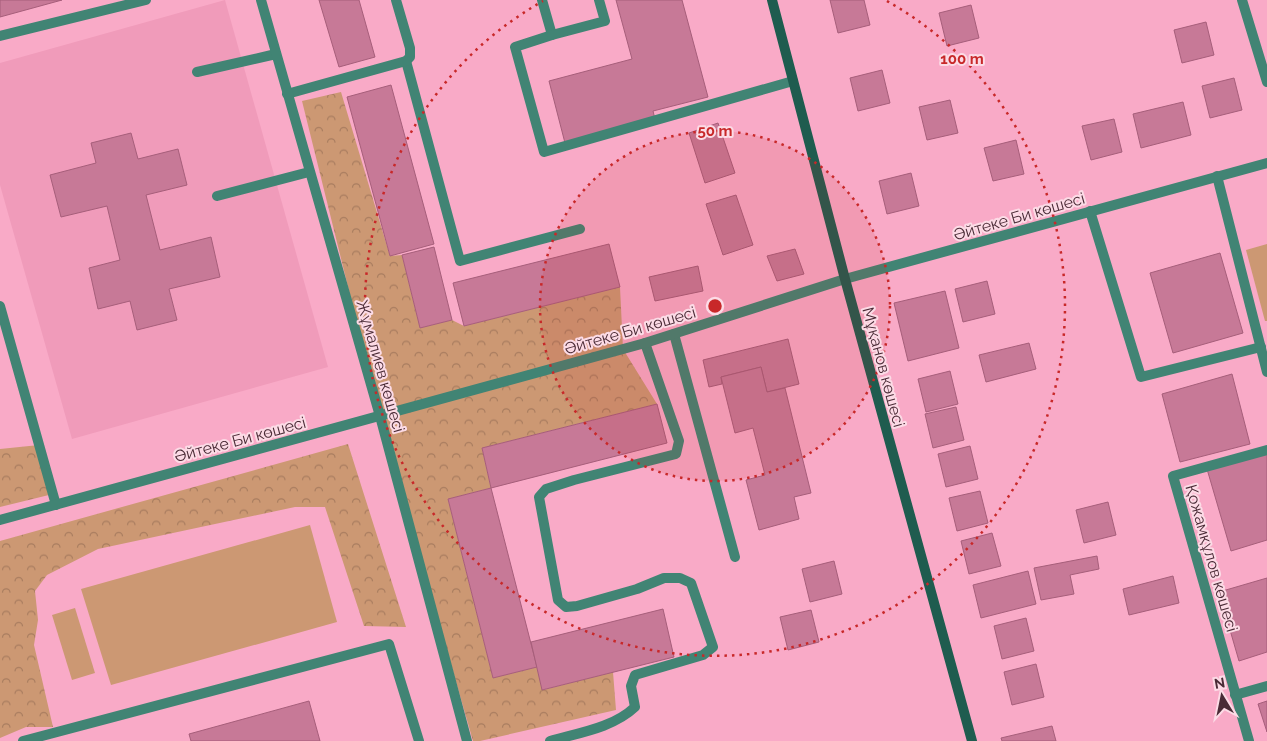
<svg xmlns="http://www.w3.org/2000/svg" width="1267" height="741" font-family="Raleway,sans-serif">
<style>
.built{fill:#f09bba}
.forest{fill:url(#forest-crowns)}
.green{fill:#cc9873}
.building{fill:#c77997;stroke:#a65e7a}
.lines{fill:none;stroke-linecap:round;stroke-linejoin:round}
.lane{stroke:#418474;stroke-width:10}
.street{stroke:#418474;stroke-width:10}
.secondary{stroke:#1f5c4f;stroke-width:10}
.ring{fill:none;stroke:#c82829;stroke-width:2.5;stroke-dasharray:2.5 5}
.labels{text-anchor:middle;stroke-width:4;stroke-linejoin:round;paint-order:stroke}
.street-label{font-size:16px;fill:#4a2b36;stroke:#fcdbe6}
.centre{fill:#c82829;stroke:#fcdbe6;stroke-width:2.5}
.ring-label{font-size:15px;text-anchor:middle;font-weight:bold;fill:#c82829;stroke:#fcdbe6;stroke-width:4;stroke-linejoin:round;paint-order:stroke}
</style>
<defs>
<pattern id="forest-crowns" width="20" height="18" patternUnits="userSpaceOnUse" patternTransform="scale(1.25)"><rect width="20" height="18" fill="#cc9873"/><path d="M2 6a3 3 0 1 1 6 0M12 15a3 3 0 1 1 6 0" fill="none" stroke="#a87c5f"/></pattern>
</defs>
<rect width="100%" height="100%" fill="#f9aac7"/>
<polygon class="built" points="225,0 328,367 72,439 0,185 0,63"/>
<g class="forest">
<polygon points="341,92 390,256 402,255 420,328 452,320 464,326 620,287 623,349 657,404 482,448 491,488 448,499 493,678 537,667 543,690 613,672 616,710 480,741 473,741 380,416 302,101"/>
<polygon points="348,444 406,627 364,626 325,507 295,507 98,549 47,575 35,591 38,620 34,645 53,727 26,727 0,738 0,541"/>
<polygon points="39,445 53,494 0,507 0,449"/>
</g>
<g class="green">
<polygon points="1267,244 1267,321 1265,321 1246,250"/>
<polygon points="310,525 337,622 111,685 81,589"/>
<polygon points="75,608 95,673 72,680 52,615"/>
</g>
<g class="building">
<polygon points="0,0 62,0 0,17"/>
<polygon points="319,0 359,0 375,57 339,67"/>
<polygon points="616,0 682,0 708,97 653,111 655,119 565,143 549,81 632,59"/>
<polygon points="830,0 864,0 870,25 838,33"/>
<polygon points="971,5 979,38 947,46 939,13"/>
<polygon points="1206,22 1214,55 1182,63 1174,30"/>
<polygon points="882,70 890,103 858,111 850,78"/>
<polygon points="1234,78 1242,110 1210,118 1202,86"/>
<polygon points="391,85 434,244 390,256 347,97"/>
<polygon points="950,100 958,133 927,140 919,107"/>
<polygon points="1183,102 1191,135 1141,148 1133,114"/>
<polygon points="1114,119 1122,152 1091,160 1082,126"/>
<polygon points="718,123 735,173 705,183 689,133"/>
<polygon points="131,133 138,159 178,149 187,185 146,195 160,250 211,237 220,277 169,289 177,320 137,330 130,301 98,309 89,268 120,260 107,206 61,217 50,175 96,163 91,143"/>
<polygon points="1016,140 1024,174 993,181 984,148"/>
<polygon points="911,173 919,206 887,214 879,181"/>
<polygon points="736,195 753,245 723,255 706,204"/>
<polygon points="609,244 620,287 464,326 453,283"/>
<polygon points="434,247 452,320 420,328 402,255"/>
<polygon points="795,249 804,274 777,281 767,256"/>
<polygon points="1220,253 1243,333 1173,353 1150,273"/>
<polygon points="698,266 703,291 655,301 649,277"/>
<polygon points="987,281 995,314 963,322 955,289"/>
<polygon points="945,291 959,348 908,361 894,303"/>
<polygon points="788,339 799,384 767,392 761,367 721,377 722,384 709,387 703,360"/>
<polygon points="1029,343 1036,369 986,382 979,355"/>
<polygon points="761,367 767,392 785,388 811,493 794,497 799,519 759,530 746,480 765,475 753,428 735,433 721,377"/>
<polygon points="950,371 958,404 926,412 918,379"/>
<polygon points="1232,374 1250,444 1180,462 1162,394"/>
<polygon points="657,404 667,443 491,488 482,448"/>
<polygon points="956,407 964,440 933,448 925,414"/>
<polygon points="970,446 978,479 946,487 938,454"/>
<polygon points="1267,451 1267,540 1231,551 1207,469"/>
<polygon points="491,488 537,667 493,678 448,499"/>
<polygon points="980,491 988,523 957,531 949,498"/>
<polygon points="1108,502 1116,535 1084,543 1076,510"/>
<polygon points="992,533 1001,566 969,574 961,541"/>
<polygon points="1097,556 1099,569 1070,575 1074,594 1041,600 1034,568"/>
<polygon points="834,561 842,594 810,602 802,569"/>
<polygon points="1028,571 1036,604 981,618 973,585"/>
<polygon points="1173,576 1179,603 1129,615 1123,589"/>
<polygon points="1267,578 1267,652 1239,661 1219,592"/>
<polygon points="663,609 674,657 542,690 531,642"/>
<polygon points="811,610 819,642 788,650 780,617"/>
<polygon points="1026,618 1034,651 1002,659 994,626"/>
<polygon points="1036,664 1044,697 1012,705 1004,672"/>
<polygon points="309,701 320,741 191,741 189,734"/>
<polygon points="1267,701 1267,732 1258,704"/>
<polygon points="1052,726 1056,741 1002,741 1001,738"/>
</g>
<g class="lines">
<g class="lane">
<polyline points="542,0 552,35 515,47 544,152 793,81"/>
<polyline points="552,35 605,21 599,0"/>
<polyline points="0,36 146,0"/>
<polyline points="406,61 460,261 580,229"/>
<polyline points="197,72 276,54"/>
<polyline points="287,94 406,61 410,57 410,48 396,0"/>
<polyline points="217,196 309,172"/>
<polyline points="1090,211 1141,377 1261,347"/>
<polyline points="0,306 56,505"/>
<polyline points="674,334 735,557"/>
<polyline points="1235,695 1267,686"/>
<polyline points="23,741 389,644 419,741"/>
<path d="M550 741C578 733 613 728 635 707L631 686 635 675 703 655 713 647 691 583 680 578H664L637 589 577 606 566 607 558 600 539 497 546 489 574 480 676 454 679 441 645 343"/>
</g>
<g class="street">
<polyline points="261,0 380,416 467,741"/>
<polyline points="1242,0 1267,82"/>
<polyline points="1217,176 1267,372"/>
<polyline points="0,520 645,343 845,279 1267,163"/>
<polyline points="1249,741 1173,476 1267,450"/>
</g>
<polyline class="secondary" points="772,0 845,279 972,741"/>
</g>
<circle cx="715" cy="306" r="175" fill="#c82829" fill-opacity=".12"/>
<g class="ring">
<circle cx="715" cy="306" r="175"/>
<path d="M887 1A350 350 0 1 1 543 1"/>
</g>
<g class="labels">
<g class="street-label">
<text transform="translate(1019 216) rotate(-16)" y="6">Әйтеке Би көшесі</text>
<text transform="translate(630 330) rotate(-16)" y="6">Әйтеке Би көшесі</text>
<text transform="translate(381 366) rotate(74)" y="6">Жұмалиев көшесі</text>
<text transform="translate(884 367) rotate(75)" y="6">Мұқанов көшесі</text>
<text transform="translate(240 439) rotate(-15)" y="6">Әйтеке Би көшесі</text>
<text transform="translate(1212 558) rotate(74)" y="6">Қожамқұлов көшесі</text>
</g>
</g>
<circle cx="715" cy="306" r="8" class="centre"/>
<g class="ring-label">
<text x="962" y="64">100 m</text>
<text x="715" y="136">50 m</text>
</g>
<g transform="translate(1222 696) rotate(350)" stroke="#fcdbe6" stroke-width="4" paint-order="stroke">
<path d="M0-4L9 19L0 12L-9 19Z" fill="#4a2b36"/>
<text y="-8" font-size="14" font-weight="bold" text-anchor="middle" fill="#4a2b36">N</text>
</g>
</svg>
